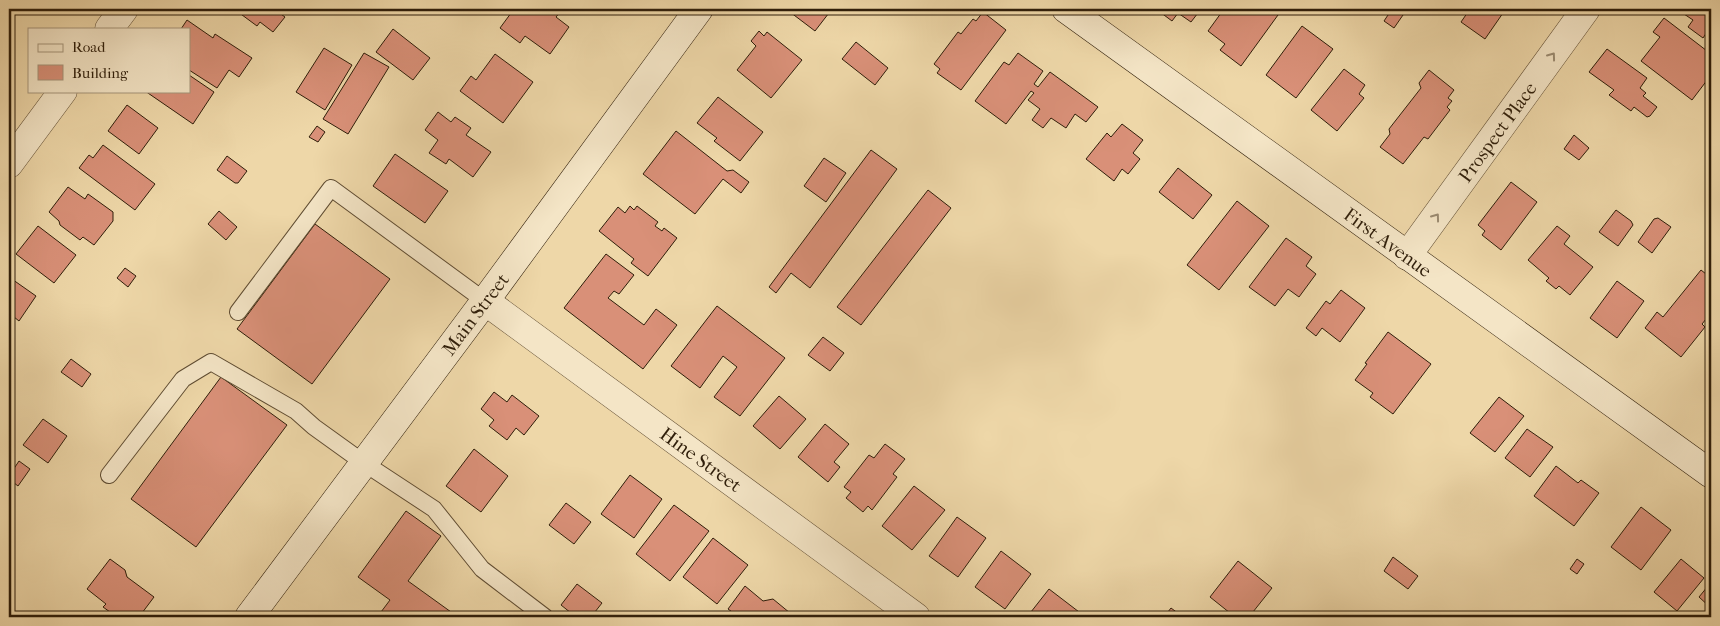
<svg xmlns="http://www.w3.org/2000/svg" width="1720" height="626" font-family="'IM FELL French Canon',serif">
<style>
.building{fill:#d99078;stroke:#2f1e0a}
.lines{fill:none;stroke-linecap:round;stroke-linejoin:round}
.lane-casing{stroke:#5f4c32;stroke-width:18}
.street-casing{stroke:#5f4c32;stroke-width:29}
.secondary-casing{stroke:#2f1e0a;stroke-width:29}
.lane{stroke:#f4e5c6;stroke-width:16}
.street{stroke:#f4e5c6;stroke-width:28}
.secondary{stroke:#f4e5c6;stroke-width:28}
.oneway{stroke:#9b8b71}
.labels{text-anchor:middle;stroke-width:4;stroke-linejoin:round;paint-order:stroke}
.street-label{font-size:19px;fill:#2f1e0a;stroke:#f4e5c6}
</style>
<rect width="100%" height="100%" fill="#eed7a8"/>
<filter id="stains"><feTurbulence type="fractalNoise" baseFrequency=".004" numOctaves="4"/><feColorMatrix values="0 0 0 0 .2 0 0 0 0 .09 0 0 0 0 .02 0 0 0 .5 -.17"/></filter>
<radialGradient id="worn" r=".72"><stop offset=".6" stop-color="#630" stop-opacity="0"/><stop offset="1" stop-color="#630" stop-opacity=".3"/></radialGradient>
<g class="building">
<polygon points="234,9 274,9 285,17 273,32 260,22 257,26"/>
<polygon points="514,9 558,9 561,11 556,17 569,27 550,54 525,36 520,43 500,28"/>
<polygon points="786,9 832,9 815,31"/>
<polygon points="1156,9 1201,9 1191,22 1178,13 1172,21"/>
<polygon points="1224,9 1269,9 1278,15 1241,66 1220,50 1225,44 1208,31"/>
<polygon points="1392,9 1403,15 1394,28 1384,21"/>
<polygon points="1470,9 1496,9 1503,13 1485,39 1461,22"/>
<polygon points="1683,9 1711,9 1711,26 1703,38 1688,27 1693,20 1681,12"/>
<polygon points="983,12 1006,30 961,90 937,73 940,69 934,64 958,32 961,34 973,19 976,21"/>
<polygon points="1664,18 1711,54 1711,75 1692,100 1641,61 1660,37 1653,32"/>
<polygon points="187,20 213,38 215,34 252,58 239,77 229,70 217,88 189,70 189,29 181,29"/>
<polygon points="1302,26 1333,49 1296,98 1266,75"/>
<polygon points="393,29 430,58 413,80 376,52"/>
<polygon points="759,31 764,36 767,32 802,60 771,98 737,70 756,46 751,41"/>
<polygon points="856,42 888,68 875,85 842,59"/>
<polygon points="324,48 352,65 325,110 296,92"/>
<polygon points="1607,49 1647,78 1640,88 1646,93 1643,96 1657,107 1650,116 1647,117 1634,107 1631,111 1609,95 1614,90 1589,72"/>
<polygon points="364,53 389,67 348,134 323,119"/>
<polygon points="1018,53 1043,71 1034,84 1038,87 1050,72 1098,107 1086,122 1075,114 1066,128 1051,118 1043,128 1032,120 1040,109 1028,100 1034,93 1031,91 1006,124 975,101 1004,62 1009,65"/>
<polygon points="495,54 533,82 503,123 460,91 471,76 476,80"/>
<polygon points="1344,69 1365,85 1359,94 1364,98 1337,131 1311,110"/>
<polygon points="1429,70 1454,90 1448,98 1452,101 1447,107 1450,110 1428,139 1424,137 1403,164 1380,147 1390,134 1389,129 1421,88 1419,83"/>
<polygon points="189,75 214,92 193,124 145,91 189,91"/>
<polygon points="718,97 763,132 740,161 714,141 717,138 697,123"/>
<polygon points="127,105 158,128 139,154 108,131"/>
<polygon points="438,112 451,122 455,117 471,128 466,135 491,152 473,177 449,159 446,164 429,153 438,140 425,130"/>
<polygon points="1122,124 1143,140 1133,153 1140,159 1128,174 1122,169 1114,181 1086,159 1107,133 1111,137"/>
<polygon points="317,126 325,132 318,142 309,137"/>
<polygon points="676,131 727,171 733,170 749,182 741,193 723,179 695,214 643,174"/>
<polygon points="1574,135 1589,148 1579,160 1564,149"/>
<polygon points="103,145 155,184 135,210 79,168 89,155 93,158"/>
<polygon points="871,150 897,169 810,288 791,273 776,293 769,287"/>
<polygon points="395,154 448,191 425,223 373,186"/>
<polygon points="227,156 247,171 238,183 235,183 217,170"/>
<polygon points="824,158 846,173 826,202 804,186"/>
<polygon points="1178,168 1212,195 1193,219 1159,192"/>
<polygon points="1511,182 1537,202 1501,250 1482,235 1485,231 1478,225"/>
<polygon points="68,187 85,199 88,194 113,212 113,221 94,245 83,237 80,240 60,225 59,221 49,212"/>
<polygon points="928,190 951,208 861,325 837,307"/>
<polygon points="1237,201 1269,226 1219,290 1187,265"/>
<polygon points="630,206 634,210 637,206 658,222 655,226 662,231 664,228 677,238 648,276 631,263 634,259 599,231 618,207 625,213"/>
<polygon points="1616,210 1631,221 1633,225 1618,246 1599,232"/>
<polygon points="219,211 237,227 226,240 208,224"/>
<polygon points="1658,218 1671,227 1652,253 1638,242 1654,219"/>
<polygon points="315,224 390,279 312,384 237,329"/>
<polygon points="38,226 76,255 54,283 16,254"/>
<polygon points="1557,226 1570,236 1564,244 1593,267 1570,295 1559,286 1556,289 1546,281 1549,278 1528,260"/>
<polygon points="1286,238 1312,257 1306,266 1316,274 1299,297 1288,289 1275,306 1249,287"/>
<polygon points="606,254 634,275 619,294 614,291 608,298 644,325 656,309 677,325 643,369 564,308"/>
<polygon points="125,268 136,276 128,287 117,278"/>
<polygon points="1701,270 1711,278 1711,313 1702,324 1705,327 1681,357 1645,328 1657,312 1663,317"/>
<polygon points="9,277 36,296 19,321 9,313"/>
<polygon points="1617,281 1644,301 1617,338 1590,318"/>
<polygon points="1341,290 1365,308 1340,342 1322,328 1316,336 1306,328 1326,301 1330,304"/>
<polygon points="717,306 785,358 740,416 714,397 737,367 723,356 700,388 671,366"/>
<polygon points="1388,332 1431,364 1393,414 1370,397 1373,393 1355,380 1367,364 1365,363"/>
<polygon points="823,337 844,353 830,371 808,355"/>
<polygon points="71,359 91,374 82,387 61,372"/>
<polygon points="221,377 287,425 196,547 131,499"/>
<polygon points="494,392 507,402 512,395 539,416 524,435 516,428 507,440 489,426 494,420 481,409"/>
<polygon points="779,396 806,419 780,449 753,426"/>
<polygon points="1499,397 1524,416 1495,452 1470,433"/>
<polygon points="43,419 67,436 48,463 23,445"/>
<polygon points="825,424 849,444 834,462 840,467 828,482 798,457"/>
<polygon points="1527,429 1553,447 1530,477 1505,458"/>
<polygon points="885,444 905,459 893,474 897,477 872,510 868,506 863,512 846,498 851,492 844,487 869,455 874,458"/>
<polygon points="474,449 508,476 481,512 446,486"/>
<polygon points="19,461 30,469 18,486 9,479 9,476"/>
<polygon points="1556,466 1578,483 1581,480 1599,493 1574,526 1534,496"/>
<polygon points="630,475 662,499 634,538 601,514"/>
<polygon points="914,486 945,510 912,550 882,526"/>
<polygon points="566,503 591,522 574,544 549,525"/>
<polygon points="674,505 709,531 670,581 636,554"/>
<polygon points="1641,507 1671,530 1641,570 1611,547"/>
<polygon points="406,511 441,536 408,581 458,617 387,617 381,612 390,600 358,577"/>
<polygon points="957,517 986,538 958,577 929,556"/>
<polygon points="713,538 748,565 717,604 683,577"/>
<polygon points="1001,551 1031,574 1005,609 975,587"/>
<polygon points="1393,557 1418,576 1408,589 1384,571"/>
<polygon points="110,559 125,570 127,577 154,597 139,617 117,617 103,607 106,604 87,589"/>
<polygon points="1577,559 1584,564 1577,574 1570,569"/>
<polygon points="1681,559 1704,578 1677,611 1654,592"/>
<polygon points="1238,561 1272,588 1249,617 1235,617 1210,597"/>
<polygon points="577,584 602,603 591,617 576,617 561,605"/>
<polygon points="745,586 763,601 773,599 790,613 787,617 739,617 728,609"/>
<polygon points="1708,586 1711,589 1711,608 1699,597"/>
<polygon points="1049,589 1083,615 1081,617 1027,617"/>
<polygon points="1171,608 1183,617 1164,617"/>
</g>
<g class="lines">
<defs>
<g id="lane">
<polyline points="238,312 331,188 485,301"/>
<polyline points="109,475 183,379 211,362 296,411 314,427 364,463 434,509 482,569 545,617"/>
</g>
<g id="street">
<polyline points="109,29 124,9"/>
<polyline points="9,164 63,91"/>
<polyline points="1407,256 1586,9"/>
<polyline points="485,301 916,617"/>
</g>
<g id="secondary">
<polyline points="1066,9 1711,474"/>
<polyline points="249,617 485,301 699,9"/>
</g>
</defs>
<use href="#lane" class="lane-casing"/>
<use href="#street" class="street-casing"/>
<use href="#secondary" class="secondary-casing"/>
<use href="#lane" class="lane"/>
<use href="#street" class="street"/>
<use href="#secondary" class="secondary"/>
</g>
<defs><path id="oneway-chevron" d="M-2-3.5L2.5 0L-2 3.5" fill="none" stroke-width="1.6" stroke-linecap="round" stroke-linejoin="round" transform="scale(1.25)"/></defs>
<g class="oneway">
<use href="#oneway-chevron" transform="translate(1552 56) rotate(-54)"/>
<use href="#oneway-chevron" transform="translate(1436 217) rotate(-54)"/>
</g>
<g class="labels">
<g class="street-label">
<text transform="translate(1497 132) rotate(-54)" y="7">Prospect Place</text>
<text transform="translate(1388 242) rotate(36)" y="7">First Avenue</text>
<text transform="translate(475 314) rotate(-53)" y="7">Main Street</text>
<text transform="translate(701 459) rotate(36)" y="7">Hine Street</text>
</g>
</g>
<rect width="1720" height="626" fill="none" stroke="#eed7a8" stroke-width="30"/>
<rect x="10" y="10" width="1700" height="606" fill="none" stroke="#2f1e0a" stroke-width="2.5"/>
<rect x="15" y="15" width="1690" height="596" fill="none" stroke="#2f1e0a"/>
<rect x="28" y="28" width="162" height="65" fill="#f4e5c6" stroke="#a5957b"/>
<rect x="38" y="44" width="25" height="8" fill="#f4e5c6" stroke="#a5957b"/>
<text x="72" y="52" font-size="15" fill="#2f1e0a">Road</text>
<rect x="38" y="65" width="25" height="15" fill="#d99078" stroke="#a5957b"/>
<text x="72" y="78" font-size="15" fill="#2f1e0a">Building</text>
<rect width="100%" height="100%" filter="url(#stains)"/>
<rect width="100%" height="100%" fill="url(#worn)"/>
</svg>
